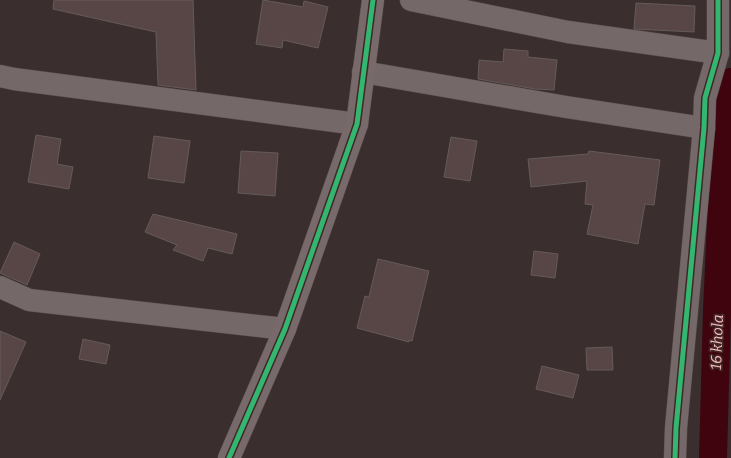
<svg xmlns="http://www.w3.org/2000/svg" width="731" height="458" font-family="Bitter,serif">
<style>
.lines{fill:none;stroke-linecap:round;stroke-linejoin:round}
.canal{stroke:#3f040d;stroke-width:28}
.building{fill:#584646;stroke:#655b5b}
.street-casing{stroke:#584c4c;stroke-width:23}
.secondary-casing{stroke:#584c4c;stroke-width:23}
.street{stroke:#746868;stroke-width:22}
.secondary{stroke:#786a6a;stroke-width:22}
.cycleway-casing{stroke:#402828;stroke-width:8}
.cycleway{stroke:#33b770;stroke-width:5}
.labels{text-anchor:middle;stroke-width:3.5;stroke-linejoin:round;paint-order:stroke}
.water-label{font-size:15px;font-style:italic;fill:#fdbabb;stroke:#402828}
</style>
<rect width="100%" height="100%" fill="#3a2e2e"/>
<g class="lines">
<polyline class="canal" points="713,458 717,311 727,92 731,82"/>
</g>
<g class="building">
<polygon points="54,0 193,0 196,90 158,85 156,32 53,9"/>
<polygon points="263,0 303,7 304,1 328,7 318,48 283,40 282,48 256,44"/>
<polygon points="636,3 695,6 694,32 634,29"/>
<polygon points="504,49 528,51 528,57 557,60 554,90 535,89 478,79 479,60 503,62"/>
<polygon points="36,135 61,139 57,164 73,167 69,189 28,182"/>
<polygon points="154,136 190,141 184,183 148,178"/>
<polygon points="451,137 477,141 470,181 444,177"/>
<polygon points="241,151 278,153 275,196 238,193"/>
<polygon points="589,151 660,160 654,205 645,204 638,244 587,234 593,205 585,204 587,181 531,187 528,159 588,154"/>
<polygon points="153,214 237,234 232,254 208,248 203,261 173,250 177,245 145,232"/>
<polygon points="14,242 40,254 27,285 0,273"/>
<polygon points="534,251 558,254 555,278 531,275"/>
<polygon points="378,259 429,271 412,341 409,340 409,342 357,328 365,296 369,297"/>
<polygon points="0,331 26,342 0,400"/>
<polygon points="83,339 110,345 106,364 79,359"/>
<polygon points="612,347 613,370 587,370 586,348"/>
<polygon points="542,366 579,375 573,398 536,389"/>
</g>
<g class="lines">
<defs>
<g id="street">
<polyline points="411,0 568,32 718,53"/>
<polyline points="363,72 566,107 704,128"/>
<polyline points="0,76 14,79 357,124"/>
<polyline points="0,287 29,300 285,329"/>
<polyline points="675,458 676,428 704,128 705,98 718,53 718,0"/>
</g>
<polyline id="secondary" points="229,458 285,329 357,124 373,0"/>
</defs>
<use href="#street" class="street-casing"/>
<use href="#secondary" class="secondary-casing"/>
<use href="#street" class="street"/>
<use href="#secondary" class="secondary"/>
<defs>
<g id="cycleway">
<polyline points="229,458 285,329 357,124 373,0"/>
<polyline points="675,458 676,428 704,128 705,98 718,53 718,0"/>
</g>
</defs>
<use href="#cycleway" class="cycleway-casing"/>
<use href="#cycleway" class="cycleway"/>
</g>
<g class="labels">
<g class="water-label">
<text transform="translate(717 342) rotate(-88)" y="5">16 khola</text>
</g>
</g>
</svg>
